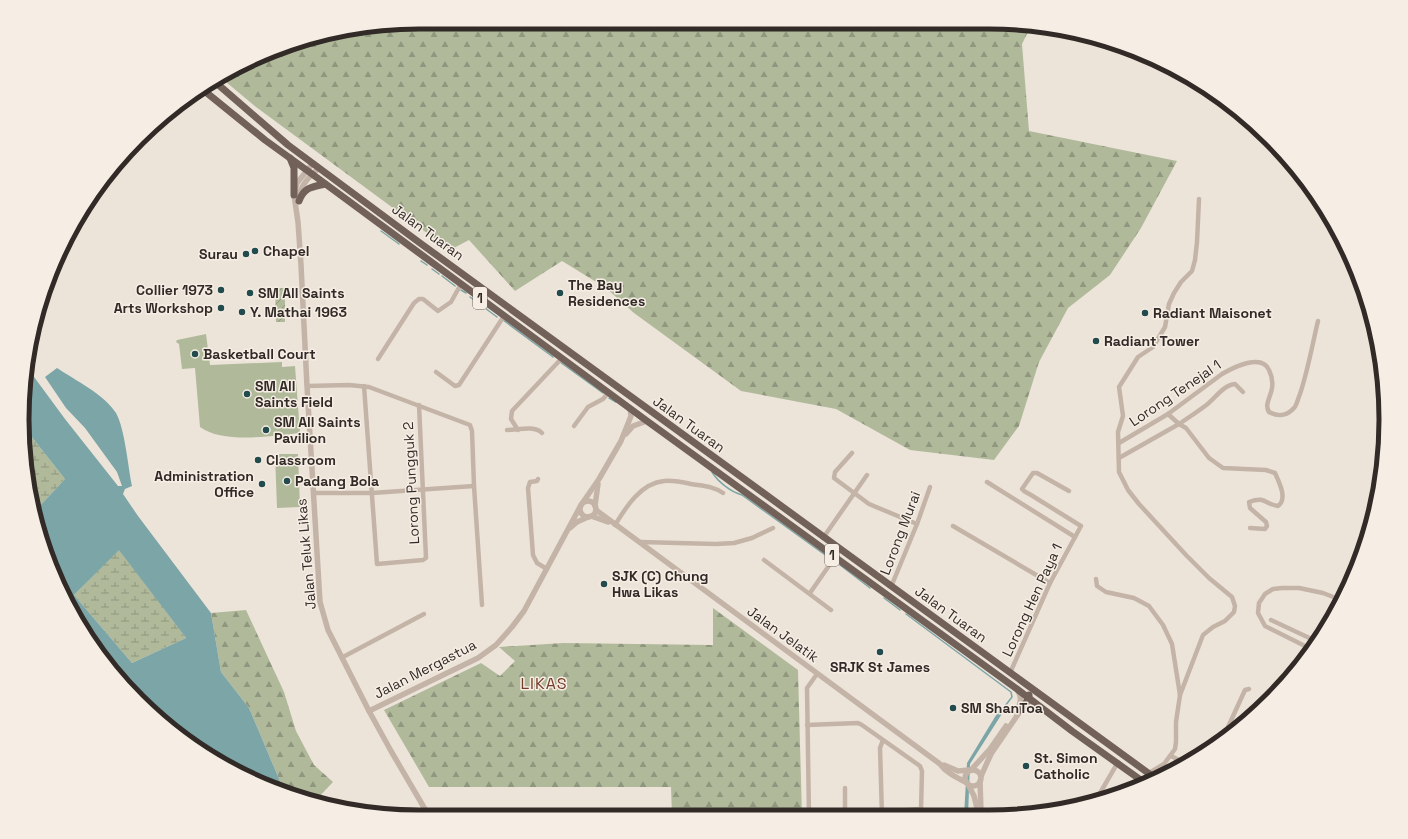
<svg xmlns="http://www.w3.org/2000/svg" width="1408" height="839" font-family="'Space Grotesk',sans-serif">
<style>
.forest{fill:url(#forest-firs)}
.wetland{fill:url(#wetland-marsh)}
.park{fill:#b0ba9b}
.garden{fill:url(#garden-furrows)}
.water{fill:#7ca5a7;fill-rule:evenodd}
.lines{fill:none;stroke-linecap:round;stroke-linejoin:round}
.stream{stroke:#7ca5a7;stroke-width:1.5}
.minor{stroke:#c4b4a7;stroke-width:4.5}
.tertiary{stroke:#c4b4a7;stroke-width:5.5}
.primary{stroke:#726159;stroke-width:7}
.poi-dot{fill:#214b4d;stroke:#f6eee5;stroke-width:1.5}
.labels{text-anchor:middle;stroke-width:3;stroke-linejoin:round;paint-order:stroke}
.shield{fill:#f6eee5;stroke:#6c655f;stroke-width:1}
.shield-label{font-size:13px;font-weight:bold;fill:#312a26}
.street-label{font-size:14px;fill:#312a26;stroke:#f6eee5}
.poi-label{font-size:14px;font-weight:bold;fill:#312a26;stroke:#f6eee5;text-anchor:start}
.quarter-label{font-size:16px;letter-spacing:1px;fill:#763c29;stroke:#f6eee5}
.rim{fill:none;stroke:#312a26;stroke-width:5}
</style>
<defs>
<pattern id="forest-firs" width="22" height="20" patternUnits="userSpaceOnUse"><rect width="22" height="20" fill="#b0ba9b"/><path d="M5 1l3.5 6h-7zM16 11l3.5 6h-7z" fill="#90977e"/></pattern>
<pattern id="wetland-marsh" width="20" height="14" patternUnits="userSpaceOnUse"><rect width="20" height="14" fill="#b0ba9b"/><path d="M1 5h8M5 5V1M11 12h8M15 12V8" fill="none" stroke="#90977e"/></pattern>
<pattern id="garden-furrows" width="10" height="10" patternUnits="userSpaceOnUse"><rect width="10" height="10" fill="#b0ba9b"/><path d="M-1 1l2-2M0 10L10 0M9 11l2-2" fill="none" stroke="#90977e"/></pattern>
</defs>
<rect width="100%" height="100%" fill="#ede4d9"/>
<g class="forest">
<polygon points="1015,23 1031,26 1022,44 1029,131 1177,161 1141,228 1110,275 1068,308 1039,362 1019,426 994,460 910,450 836,409 741,391 634,313 606,288 562,261 515,291 469,240 450,250 256,107 220,77 243,63 292,43 367,25"/>
<polygon points="713,608 798,670 802,816 672,816 671,787 429,787 384,710 481,663 500,676 515,661 499,647 563,643 713,645"/>
<polygon points="246,610 284,692 296,731 314,765 333,782 315,801 292,796 285,793 249,708 221,672 211,613"/>
</g>
<g class="wetland">
<polygon points="23,426 65,479 34,512 30,497"/>
<polygon points="119,549 186,638 132,663 74,595"/>
</g>
<g class="park">
<path d="M206 334 210 365 282 362V367L295 366 300 433C272 436 223 444 200 427L195 368 182 369 179 344 176 342 177 340Z"/>
<polygon points="275,454 298,454 300,507 277,508"/>
</g>
<polygon class="garden" points="275,288 285,288 285,322 276,322"/>
<g class="water">
<path d="M26 366 65 419 118 486H122L117 472 85 428 66 408 45 377 57 368C75 380 105 395 116 413 125 429 128 467 132 486L125 489 123 494 138 516 211 613 221 672 249 708 285 793 198 750 139 701 113 672 115 670 88 637 75 618 43 547 34 512 65 479 23 426ZM119 550 186 638 132 663 74 595Z"/>
<polygon points="1005,706 1005,709 970,764 968,816 964,816 967,763 1001,707"/>
</g>
<g class="lines">
<g class="stream">
<polyline points="381,231 399,244"/>
<polyline points="421,261 427,265"/>
<polyline points="432,269 439,274"/>
<polyline points="442,276 455,286"/>
<polyline points="461,290 466,293"/>
<polyline points="470,297 497,317"/>
<polyline points="503,320 553,357"/>
<polyline points="560,362 603,393"/>
<polyline points="609,398 616,402"/>
<path d="M712 472C718 482 731 492 742 495L828 557"/>
<polyline points="840,565 870,588"/>
<polyline points="884,598 900,610"/>
<polyline points="906,614 1011,692 1012,697 1005,706"/>
</g>
<g class="minor">
<polyline points="378,359 414,303 419,299 423,299 438,311 451,302 461,284"/>
<polyline points="436,372 455,386 459,385 504,316"/>
<polyline points="307,386 349,385 369,387 470,425 472,431 474,486 482,605"/>
<polyline points="364,386 377,564 423,560 426,558 419,405"/>
<path d="M1168 414 1179 424C1188 418 1197 412 1205 406 1214 400 1223 385 1235 384L1243 392"/>
<polyline points="574,426 588,407 603,399 609,392"/>
<path d="M507 430C518 430 534 425 542 433"/>
<polyline points="518,430 511,419 512,411 562,358"/>
<path d="M1119 443 1168 414 1222 374C1234 367 1262 353 1269 370 1272 376 1273 382 1272 388 1271 397 1264 404 1269 412 1278 417 1287 416 1294 408 1297 405 1298 398 1300 394 1308 370 1312 346 1318 321"/>
<polyline points="852,453 835,472 834,478 869,504 917,524"/>
<path d="M1119 458 1179 424 1186 428 1209 458 1223 468 1266 470 1275 473C1279 482 1288 499 1278 506 1264 504 1266 496 1249 502L1250 508 1266 522 1267 526 1265 529 1250 528"/>
<polyline points="538,479 537,481 530,482 528,488 533,555 537,563 547,569"/>
<polyline points="987,482 1075,537"/>
<polyline points="313,493 372,493 474,486"/>
<path d="M615 525C626 507 641 483 664 481 673 480 682 482 691 484 703 486 713 486 723 493"/>
<polyline points="953,526 1050,583"/>
<polyline points="823,538 867,475"/>
<polyline points="640,542 716,544 734,543 752,538 773,528"/>
<polyline points="764,560 831,610"/>
<polyline points="1096,579 1097,586 1106,592 1134,598 1149,606 1163,625 1172,644 1180,695 1176,722 1176,742 1175,749 1164,764 1149,773"/>
<polyline points="891,587 917,524 930,487"/>
<polyline points="810,593 835,557"/>
<polyline points="1271,620 1318,642"/>
<polyline points="1311,649 1265,626 1258,613 1259,603 1265,594 1273,589 1282,588 1299,588 1323,593 1341,600"/>
<polyline points="343,657 424,614"/>
<polyline points="1010,673 1050,583 1081,526 1031,495 1024,491 1022,489 1033,473 1037,473 1069,491"/>
<polyline points="1180,695 1203,635 1213,627 1225,621 1234,612 1235,606 1232,597 1209,578 1186,555 1139,504 1128,490 1119,472 1118,432 1123,416 1119,387 1138,357 1153,347 1165,327 1169,304 1174,293 1181,282 1192,271 1195,260 1197,242 1199,199"/>
<polyline points="807,725 858,723 862,725 920,766 922,771 921,809 882,812"/>
<polyline points="1223,738 1245,690 1249,689"/>
<polyline points="1171,756 1187,764"/>
<polyline points="845,788 845,816"/>
<polyline points="1096,800 1118,762"/>
<polyline points="809,816 807,688 817,674"/>
<polyline points="882,816 880,748 883,740"/>
</g>
<g class="tertiary">
<polyline points="313,163 297,183 294,195 298,222 301,265 307,386 320,602 328,630 369,711 391,751 429,816"/>
<path d="M299 198C300 185 310 176 319 168"/>
<polyline points="626,434 633,426 647,421"/>
<circle cx="588" cy="509" r="8"/>
<polyline points="595,506 598,484"/>
<path d="M596 510 940 764C946 773 958 778 967 783"/>
<polyline points="591,516 608,522"/>
<polyline points="570,528 577,522 588,517"/>
<polyline points="369,711 478,658 496,645 512,627 524,611 581,505 599,479 621,441 631,416 630,408"/>
<path d="M1015 712C1020 706 1023 699 1018 691"/>
<polyline points="944,765 958,771 969,770"/>
<circle cx="973" cy="778" r="8"/>
<polyline points="971,770 990,749 1006,726"/>
<polyline points="981,776 991,754 1021,710 1030,706 1038,706 1041,708"/>
<polyline points="968,784 974,796 979,816"/>
<polyline points="979,816 981,812 980,781"/>
</g>
<g class="primary">
<polyline points="214,81 288,145 420,243 1155,778"/>
<polyline points="202,89 265,140 312,174 647,421 1017,689 1072,731 1145,783"/>
<polyline points="290,158 294,168 294,195"/>
<path d="M299 201C304 187 312 187 325 184"/>
<polyline points="1021,710 1029,698 1029,695"/>
</g>
</g>
<g class="poi-dot">
<circle cx="255" cy="251" r="4"/>
<circle cx="246" cy="254" r="4"/>
<circle cx="221" cy="290" r="4"/>
<circle cx="250" cy="293" r="4"/>
<circle cx="560" cy="293" r="4"/>
<circle cx="221" cy="308" r="4"/>
<circle cx="242" cy="312" r="4"/>
<circle cx="1145" cy="313" r="4"/>
<circle cx="1096" cy="341" r="4"/>
<circle cx="195" cy="354" r="4"/>
<circle cx="247" cy="394" r="4"/>
<circle cx="266" cy="430" r="4"/>
<circle cx="258" cy="460" r="4"/>
<circle cx="287" cy="481" r="4"/>
<circle cx="262" cy="484" r="4"/>
<circle cx="604" cy="584" r="4"/>
<circle cx="880" cy="652" r="4"/>
<circle cx="953" cy="708" r="4"/>
<circle cx="1026" cy="766" r="4"/>
</g>
<g class="labels">
<g class="shield">
<rect x="473" y="287" width="14" height="22" rx="3"/>
<rect x="825" y="544" width="14" height="22" rx="3"/>
</g>
<g class="shield-label">
<text x="480" y="303">1</text>
<text x="832" y="560">1</text>
</g>
<g class="street-label">
<text transform="translate(428 232) rotate(36)" y="5">Jalan Tuaran</text>
<text transform="translate(1175 393) rotate(-34)" y="5">Lorong Tenejal 1</text>
<text transform="translate(689 424) rotate(36)" y="5">Jalan Tuaran</text>
<text transform="translate(411 483) rotate(-93)" y="5">Lorong Pungguk 2</text>
<text transform="translate(900 533) rotate(-69)" y="5">Lorong Murai</text>
<text transform="translate(306 554) rotate(-95)" y="5">Jalan Teluk Likas</text>
<text transform="translate(1032 600) rotate(-65)" y="5">Lorong Hen Paya 1</text>
<text transform="translate(951 614) rotate(36)" y="5">Jalan Tuaran</text>
<text transform="translate(783 634) rotate(36)" y="5">Jalan Jelatik</text>
<text transform="translate(425 669) rotate(-27)" y="5">Jalan Mergastua</text>
</g>
<g class="poi-label">
<text x="263" y="256">Chapel</text>
<text x="238" y="259" text-anchor="end">Surau</text>
<text x="568" y="290">The Bay<tspan x="568" dy="16">Residences</tspan></text>
<text x="213" y="295" text-anchor="end">Collier 1973</text>
<text x="258" y="298">SM All Saints</text>
<text x="213" y="313" text-anchor="end">Arts Workshop</text>
<text x="250" y="317">Y. Mathai 1963</text>
<text x="1153" y="318">Radiant Maisonet</text>
<text x="1104" y="346">Radiant Tower</text>
<text x="203" y="359">Basketball Court</text>
<text x="255" y="391">SM All<tspan x="255" dy="16">Saints Field</tspan></text>
<text x="274" y="427">SM All Saints<tspan x="274" dy="16">Pavilion</tspan></text>
<text x="266" y="465">Classroom</text>
<text x="254" y="481" text-anchor="end">Administration<tspan x="254" dy="16">Office</tspan></text>
<text x="295" y="486">Padang Bola</text>
<text x="612" y="581">SJK (C) Chung<tspan x="612" dy="16">Hwa Likas</tspan></text>
<text x="880" y="672" text-anchor="middle">SRJK St James</text>
<text x="961" y="713">SM ShanToa</text>
<text x="1034" y="763">St. Simon<tspan x="1034" dy="16">Catholic</tspan></text>
</g>
<g class="quarter-label">
<text x="544" y="689">LIKAS</text>
</g>
</g>
<path d="M0 0H1408V839H0ZM419 29H989A390 390 0 0 1 1379 419V420A390 390 0 0 1 989 810H419A390 390 0 0 1 29 420V419A390 390 0 0 1 419 29Z" fill="#f6eee5" fill-rule="evenodd"/>
<path class="rim" d="M419 29H989A390 390 0 0 1 1379 419V420A390 390 0 0 1 989 810H419A390 390 0 0 1 29 420V419A390 390 0 0 1 419 29Z"/>
</svg>
